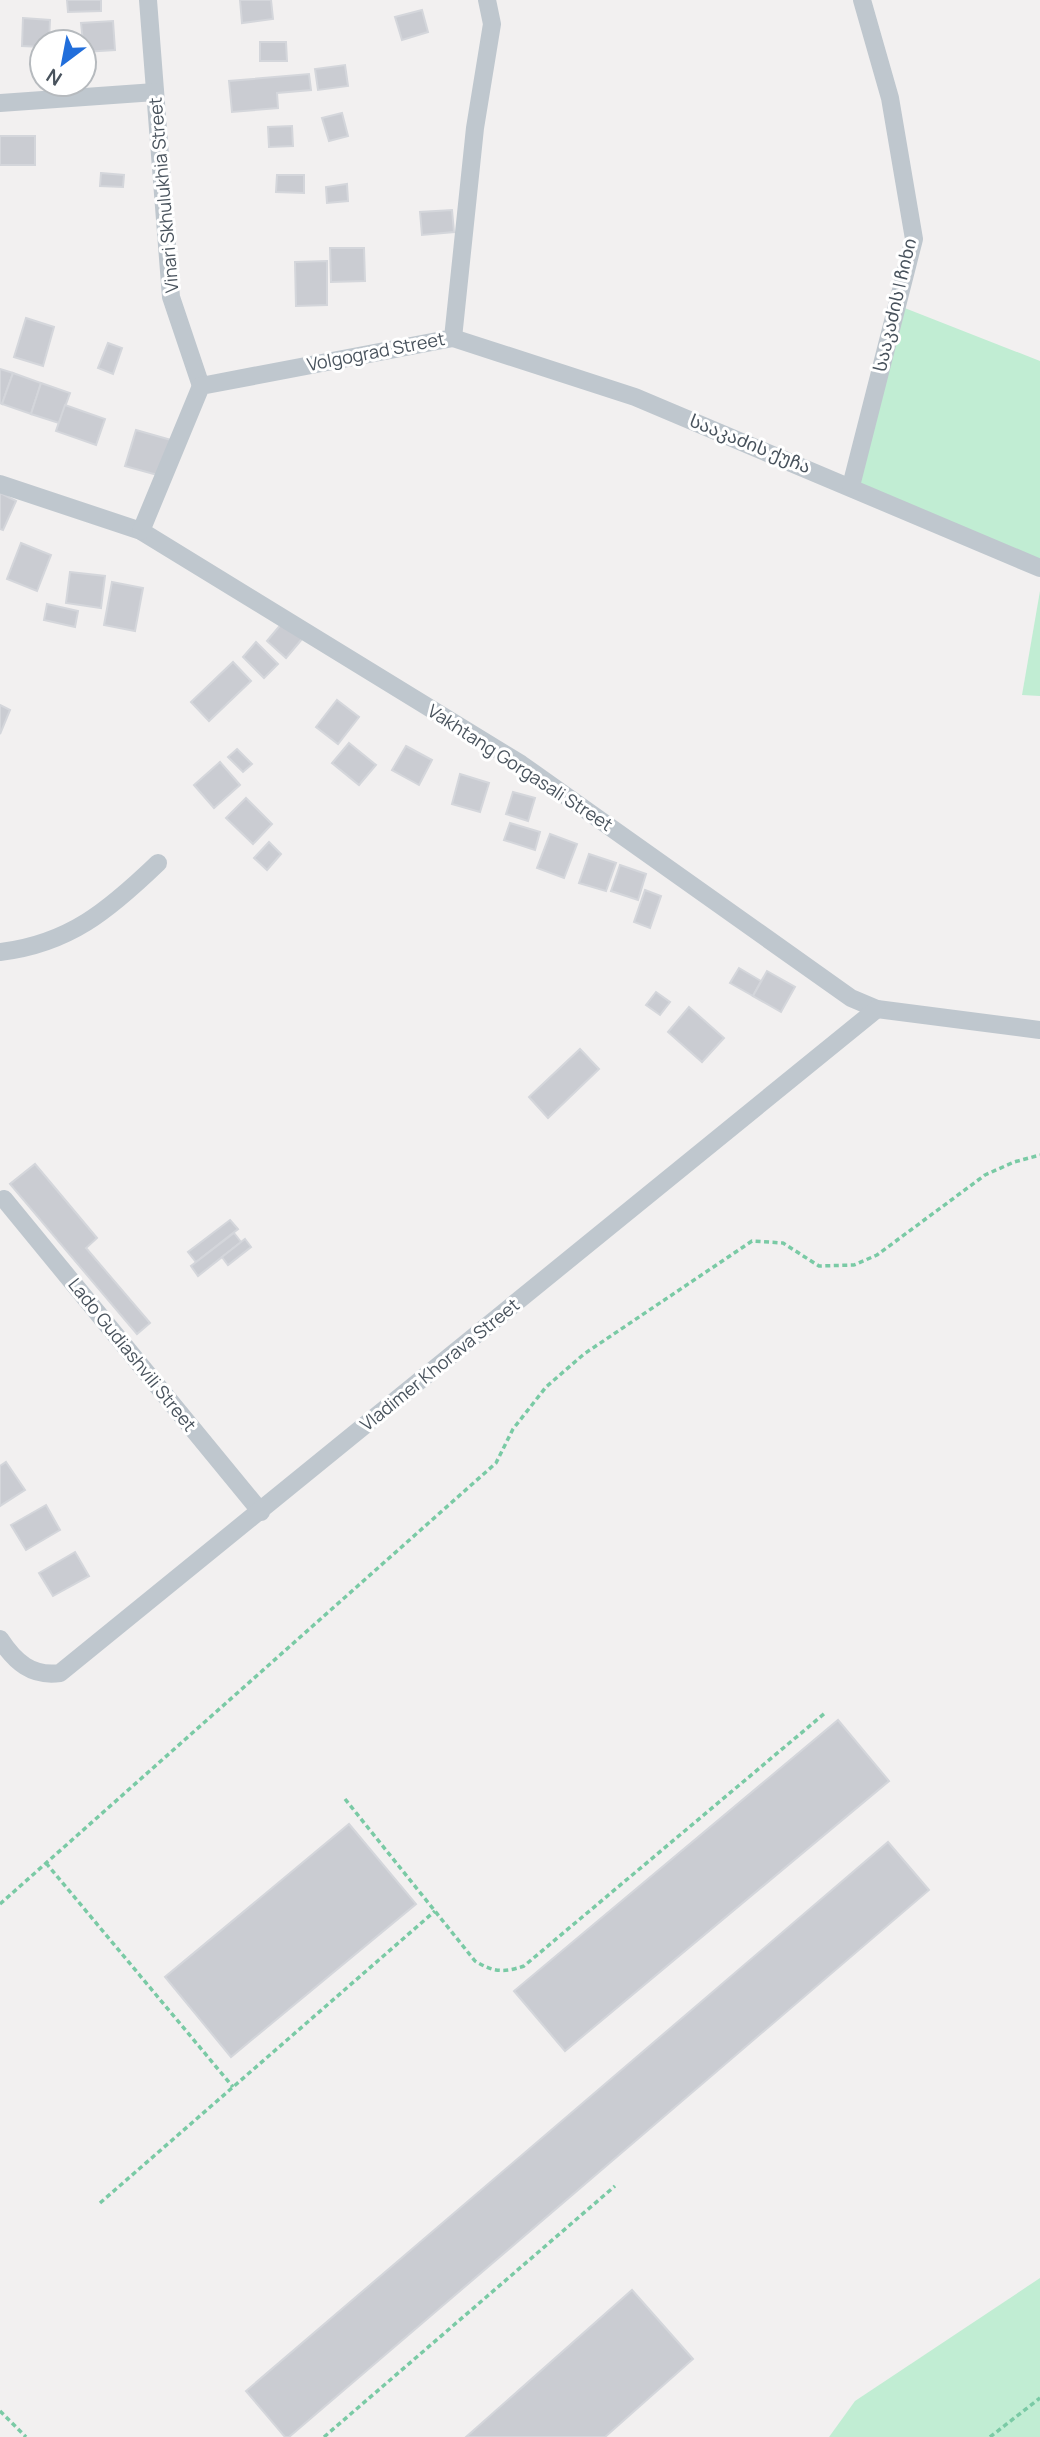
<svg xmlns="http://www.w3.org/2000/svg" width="1040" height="2437" font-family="Manrope,'Noto Sans Georgian',sans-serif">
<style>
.green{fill:#c1edd3}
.building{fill:#caccd2;stroke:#d4d6db;stroke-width:2}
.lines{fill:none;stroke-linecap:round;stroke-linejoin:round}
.path{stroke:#7acaa5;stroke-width:3.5;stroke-dasharray:5 3.5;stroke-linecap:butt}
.street{stroke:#bfc7ce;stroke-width:18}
.labels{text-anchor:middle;stroke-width:6;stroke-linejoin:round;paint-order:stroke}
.street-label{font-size:18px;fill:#49535d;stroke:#fff}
</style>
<rect width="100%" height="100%" fill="#f2f0f0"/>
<g class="green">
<polygon points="897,305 1040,361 1040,568 851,486"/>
<polygon points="1040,591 1040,696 1022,695"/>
<polygon points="1040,2278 1040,2437 829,2437 855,2401"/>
</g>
<g class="building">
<polygon points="67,0 101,0 101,11 68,12"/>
<polygon points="240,0 271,0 273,19 242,23"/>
<polygon points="422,10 428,32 402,40 395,17"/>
<polygon points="23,18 50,20 49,42 42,42 42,47 22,46"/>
<polygon points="113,21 115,50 84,52 81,23"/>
<polygon points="260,42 286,42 287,61 260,61"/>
<polygon points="345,65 348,86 318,90 315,69"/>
<polygon points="309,74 311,90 277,93 278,108 232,112 229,81"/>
<polygon points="342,113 348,136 329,141 322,118"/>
<polygon points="292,126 293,146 269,147 268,127"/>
<rect x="0" y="136" width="35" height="29"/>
<polygon points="101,173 124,175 123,187 100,186"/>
<polygon points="277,175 304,175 304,193 276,192"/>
<polygon points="347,184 348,201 327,203 326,187"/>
<polygon points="452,210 454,232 422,235 420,212"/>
<polygon points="330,248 364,248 365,281 331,282"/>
<polygon points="327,261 327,305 296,306 295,262"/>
<polygon points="26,318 54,327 43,366 14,357"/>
<polygon points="108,343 122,348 113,374 98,368"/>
<polygon points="0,369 13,373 2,404 0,403"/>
<polygon points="13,373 41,383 31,414 2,404"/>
<polygon points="41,383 70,393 59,423 31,414"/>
<polygon points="65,405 105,419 96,445 56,431"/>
<polygon points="136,430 171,440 161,476 125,466"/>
<polygon points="0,493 16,501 3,530 0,529"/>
<polygon points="21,543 51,555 37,591 7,579"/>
<polygon points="70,572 105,576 101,608 66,603"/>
<polygon points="112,582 143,588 135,631 104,625"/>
<polygon points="47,604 78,611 75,627 44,620"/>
<polygon points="283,622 302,639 286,658 267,641"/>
<polygon points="256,642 278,664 264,678 243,657"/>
<polygon points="233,662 251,681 209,721 191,702"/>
<polygon points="337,700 359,717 338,744 316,727"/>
<polygon points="0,705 10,710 0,734"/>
<polygon points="349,743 376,765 359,785 332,763"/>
<polygon points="406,746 432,760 419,785 392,770"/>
<polygon points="237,749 252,764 243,772 228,757"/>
<polygon points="220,762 240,785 214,808 194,785"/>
<polygon points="460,774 489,783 480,812 452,804"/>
<polygon points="513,792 535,798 528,821 506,814"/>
<polygon points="246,798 272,824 253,844 226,818"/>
<polygon points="510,823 540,832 535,850 504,840"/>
<polygon points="550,834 577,844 564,878 537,868"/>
<polygon points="269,842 281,854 267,870 254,858"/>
<polygon points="589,854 616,863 606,891 579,883"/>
<polygon points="620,865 646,874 638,900 611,891"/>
<polygon points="645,890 661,896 650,928 634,922"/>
<polygon points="739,968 761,981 753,996 730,983"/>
<polygon points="767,971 795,987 781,1012 753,996"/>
<polygon points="656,992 670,1002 660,1015 646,1005"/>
<polygon points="689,1007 724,1038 702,1062 668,1032"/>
<polygon points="580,1049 599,1069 548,1118 529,1097"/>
<polygon points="35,1164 97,1238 86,1248 150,1323 137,1334 10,1184"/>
<polygon points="230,1220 238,1229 196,1262 188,1252"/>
<polygon points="234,1233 241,1242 198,1276 191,1266"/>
<polygon points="245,1239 251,1247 228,1265 222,1257"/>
<polygon points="6,1462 25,1490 0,1506 0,1466"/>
<polygon points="46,1505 60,1530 26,1550 11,1525"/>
<polygon points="75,1552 89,1576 53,1596 39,1573"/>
<polygon points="838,1720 889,1781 565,2051 514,1991"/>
<polygon points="349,1824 416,1904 231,2057 165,1977"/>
<polygon points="888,1842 929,1890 289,2437 285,2437 246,2391"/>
<polygon points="632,2290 693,2359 605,2437 466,2437"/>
</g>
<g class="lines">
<g class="path">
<path d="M345 1799 475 1961C493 1972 503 1973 524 1966L825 1713"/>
<polyline points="46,1863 233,2087"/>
<polyline points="0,1904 496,1463 513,1429 546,1387 584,1354 752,1241 783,1243 819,1266 854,1265 877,1255 985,1175 1014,1162 1040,1155"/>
<polyline points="100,2203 435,1911"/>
<polyline points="0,2411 26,2437"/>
<polyline points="324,2437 615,2186"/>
<polyline points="990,2437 1040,2398"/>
</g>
<g class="street">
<polyline points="148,0 171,297 201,386"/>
<polyline points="0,103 155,92"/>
<polyline points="453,338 635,397 1040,568"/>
<polyline points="0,484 141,531 521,764 851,998 877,1009 1040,1030"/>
<polyline points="851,486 914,239 890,98 862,0"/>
<polyline points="141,531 201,386 453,338 475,128 492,24 487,0"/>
<path d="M0 952C69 944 109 910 158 863"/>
<polyline points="4,1199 261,1512"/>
<path d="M0 1639C15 1662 32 1677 60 1673L877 1009"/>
</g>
</g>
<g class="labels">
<g class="street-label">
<text transform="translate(164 195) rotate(-95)" y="6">Vinari Skhulukhia Street</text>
<text transform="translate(895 305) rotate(-77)" y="6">სააკაძის I ჩიხი</text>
<text transform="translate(376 352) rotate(-11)" y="6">Volgograd Street</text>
<text transform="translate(750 444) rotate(22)" y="6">სააკაძის ქუჩა</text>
<text transform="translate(520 768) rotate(33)" y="6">Vakhtang Gorgasali Street</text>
<text transform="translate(132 1355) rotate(51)" y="6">Lado Gudiashvili Street</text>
<text transform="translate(440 1365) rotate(-39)" y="6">Vladimer Khorava Street</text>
</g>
</g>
<g transform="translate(63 63) rotate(212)"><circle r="33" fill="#ffffff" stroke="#b6babe" stroke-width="2"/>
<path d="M0-5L12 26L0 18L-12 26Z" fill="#216edb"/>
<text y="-10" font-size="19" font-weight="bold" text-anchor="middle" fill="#49535d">N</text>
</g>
</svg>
